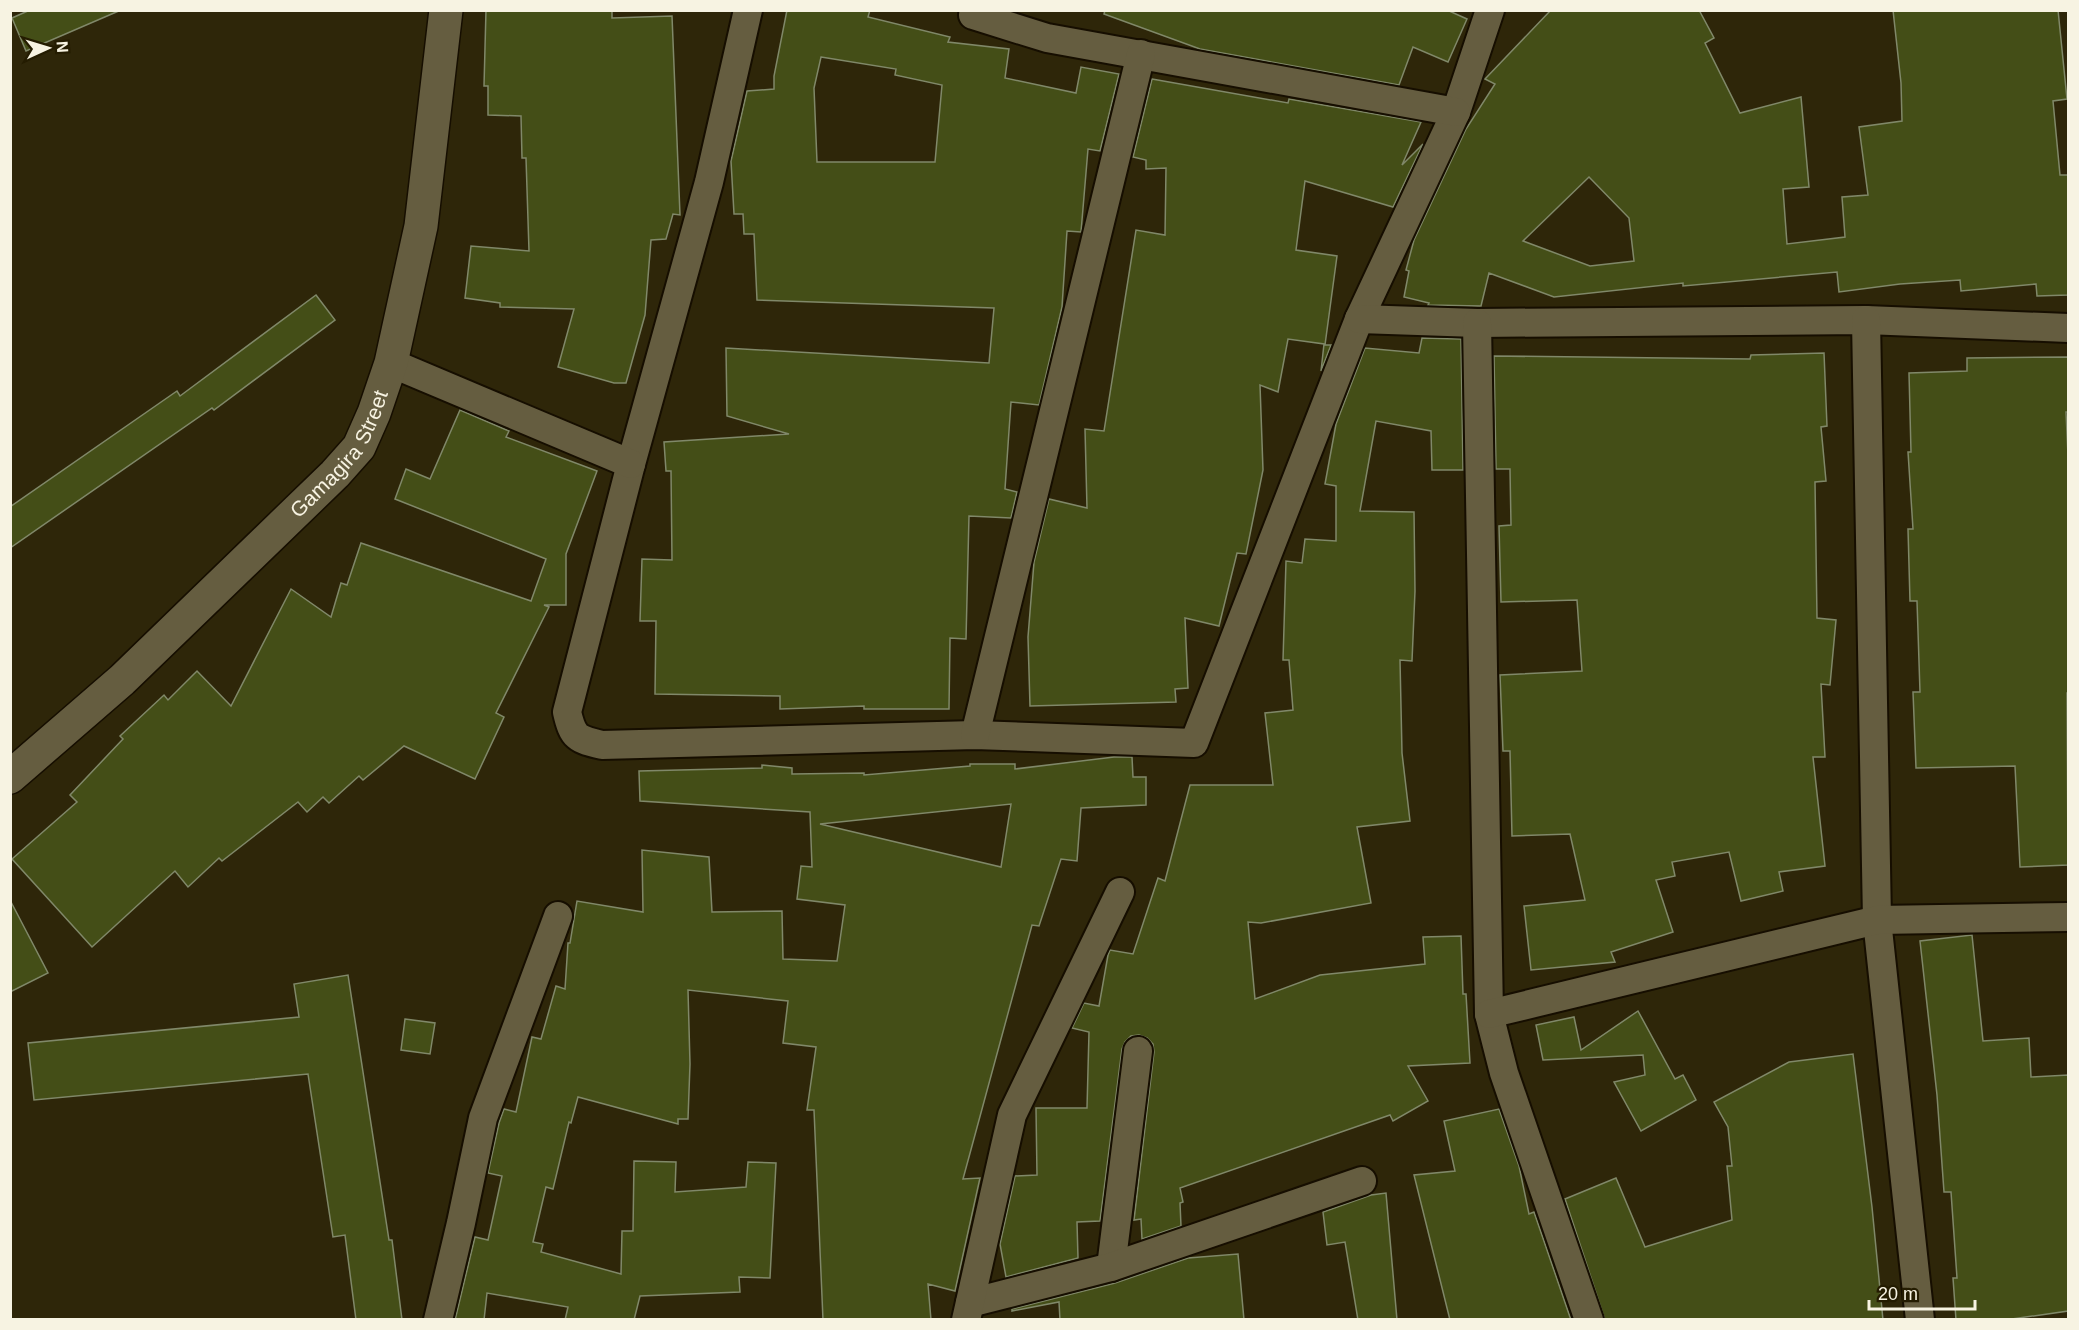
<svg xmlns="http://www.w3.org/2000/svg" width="2079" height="1330" font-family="Helvetica,sans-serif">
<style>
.building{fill:#444e17;stroke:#808869;stroke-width:1.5;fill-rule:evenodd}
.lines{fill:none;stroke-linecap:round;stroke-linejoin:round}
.minor-casing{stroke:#160e00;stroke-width:32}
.tertiary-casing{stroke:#160e00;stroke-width:36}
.minor{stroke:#655d40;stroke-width:28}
.tertiary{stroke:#655d40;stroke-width:33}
.labels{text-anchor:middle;stroke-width:4.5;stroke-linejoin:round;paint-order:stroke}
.street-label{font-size:21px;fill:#f7f3e2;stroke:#241c01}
</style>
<rect width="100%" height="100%" fill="#2e2609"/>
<g class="building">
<polygon points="30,10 121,10 26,51 12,18"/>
<polygon points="486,10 612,10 612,18 672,16 680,215 673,214 666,239 651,240 645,315 626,383 614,383 558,367 574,309 500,307 500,303 465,298 471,246 529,251 526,158 522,158 521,116 488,115 488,86 484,86"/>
<path d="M787 10H870L868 17 950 37 948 42 1009 49 1005 78 1076 93 1081 67 1119 74 1100 151 1088 149 1081 232 1067 231 1062 307 1039 405 1011 402 1005 489 1017 492 1011 518 969 516 966 639 950 638 949 709H864V706L780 709V696L655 694 656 621H640L642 559 672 560 671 471H666L664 442 789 434 727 416 726 348 989 363 994 308 757 300 754 234H744L743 214H734L731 161 747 91 774 89V76ZM821 57 896 69 895 75 942 85 935 162H817L814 88Z"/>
<polygon points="1105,10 1447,10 1467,19 1448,62 1413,47 1399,85 1200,49 1104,14"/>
<path d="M1551 10H1699L1714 38 1705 43 1740 113 1801 97 1809 187 1783 189 1787 244 1845 237 1842 197 1868 195 1859 127 1902 121 1901 83 1893 10H2058L2067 99 2053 101 2060 175H2068V295L2037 296 2036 284 1961 291 1960 280 1900 284 1839 292 1837 272 1683 286V283L1554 297 1489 273 1481 306 1428 305 1429 303 1404 297 1409 271 1406 270 1414 240 1466 129 1495 84 1485 79ZM1589 177 1629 218 1634 261 1590 266 1523 241Z"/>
<polygon points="1152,79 1288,103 1289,99 1421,122 1402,165 1423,144 1393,207 1305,181 1296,250 1337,256 1325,345 1331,345 1321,371 1324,344 1288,339 1278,392 1260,385 1263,470 1246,554 1237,553 1219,626 1185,618 1188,688 1175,689 1176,702 1030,706 1028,637 1034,562 1049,499 1087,508 1085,429 1104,431 1136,230 1165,235 1166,168 1146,169 1146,160 1133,157"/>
<polygon points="316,295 335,320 214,410 212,408 10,548 10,507 177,391 180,396"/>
<polygon points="1422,338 1461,339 1463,470 1432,470 1431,431 1376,421 1360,511 1414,512 1415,591 1412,661 1400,660 1402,753 1410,821 1357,827 1371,903 1261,923 1248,922 1255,999 1320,975 1425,964 1423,937 1461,936 1463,994 1466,994 1470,1063 1408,1066 1428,1101 1393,1121 1390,1115 1180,1188 1183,1202 1180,1203 1181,1226 1142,1239 1141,1219 1134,1220 1154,1052 1153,1044 1147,1038 1139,1035 1131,1036 1125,1042 1122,1049 1100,1221 1077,1222 1078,1258 1006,1277 1000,1244 1015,1176 1037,1175 1036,1108 1087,1108 1089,1032 1072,1028 1084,1003 1099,1006 1108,955 1110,950 1133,954 1158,878 1165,881 1190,785 1273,785 1265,713 1293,710 1289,660 1283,660 1286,561 1302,563 1305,539 1336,541 1336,486 1325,484 1336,424 1365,348 1419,353"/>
<polygon points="1824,353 1827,426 1821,427 1826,481 1815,482 1817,618 1836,620 1830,685 1821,684 1825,757 1813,757 1825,866 1779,872 1783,891 1741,901 1729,852 1672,862 1675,876 1656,880 1673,932 1611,952 1615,962 1531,970 1524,906 1585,900 1570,834 1512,836 1510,751 1503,751 1500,675 1582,671 1577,600 1501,602 1499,526 1511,525 1510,469 1496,469 1494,356 1750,359 1751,355"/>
<polygon points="2068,357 2068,412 2066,412 2068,455 2068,693 2067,693 2068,865 2020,867 2015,766 1916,768 1913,692 1920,692 1917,601 1910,601 1908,529 1913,529 1908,452 1911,452 1909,373 1967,371 1967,358"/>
<polygon points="460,410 509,431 506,437 597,471 566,554 566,605 544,605 549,607 496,713 504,717 475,779 404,746 363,780 359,776 329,803 323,797 307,812 298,802 222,861 219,858 188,887 175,871 92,947 12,859 77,802 70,795 123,739 120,736 164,695 168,700 197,671 231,706 291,589 331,617 341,583 347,585 361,543 531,601 546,559 395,499 406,469 430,479"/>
<path d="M1114 757H1132L1133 777H1146V805L1081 808 1077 861 1061 859 1039 926 1032 925 963 1179 980 1178 955 1291 928 1284 931 1320H823L814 1110H807L816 1047 783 1043 788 1001 688 990 690 1064 688 1119H678V1124L578 1097 571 1123 569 1122 553 1189 546 1187 533 1242 543 1244 541 1252 621 1274 622 1231H633L634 1161 676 1162 675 1192 746 1187 748 1162 776 1163 770 1278 739 1277 740 1292 640 1296 634 1320H565L568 1307 487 1293 484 1320H455L475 1237 488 1240 502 1176 488 1173 499 1123 504 1109 516 1112 532 1037 541 1039 556 986 565 989 568 943H570L577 901 643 912 642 850 709 857 712 912 782 911 783 959 837 961 845 905 797 899 801 866 812 867 810 812 640 801 639 771 762 768V765L792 768V774L864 773V775L970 766V764H1015V769ZM1011 804 1001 867 820 824Z"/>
<polygon points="10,900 48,973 10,992"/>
<polygon points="1972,935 1983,1041 2029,1038 2031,1077 2068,1075 2068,1311 2005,1320 1956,1320 1953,1278 1957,1278 1951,1192 1944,1192 1937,1095 1920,941"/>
<polygon points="348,975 389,1240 392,1240 402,1320 356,1320 345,1235 333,1237 308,1074 34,1100 28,1043 299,1017 294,984"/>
<polygon points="1638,1011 1675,1079 1683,1075 1696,1100 1641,1131 1614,1082 1645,1075 1643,1055 1543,1060 1536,1025 1574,1017 1581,1050"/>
<polygon points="405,1019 435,1023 430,1054 401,1050"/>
<polygon points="1853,1054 1872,1207 1883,1320 1605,1320 1565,1199 1616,1178 1645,1247 1732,1220 1727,1166 1732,1166 1728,1127 1714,1102 1789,1062"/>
<polygon points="1499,1109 1519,1166 1529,1214 1534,1212 1571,1320 1450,1320 1414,1175 1455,1171 1444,1121"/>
<polygon points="1386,1193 1397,1320 1358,1320 1345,1242 1327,1245 1323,1212 1371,1195"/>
<polygon points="1238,1254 1244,1320 1060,1320 1059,1302 1012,1311 1012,1309 1115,1283 1188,1258"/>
</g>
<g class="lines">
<defs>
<g id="minor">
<path d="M748 10 709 182 631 464 567 712C573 738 577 739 602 745L975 735 1194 743 1359 319 1456 112 1490 10"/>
<polyline points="975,10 973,15 1047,38 1456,112"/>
<polyline points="1359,319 1477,323 1866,320 2068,328"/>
<polyline points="1866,320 1877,920 1920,1320"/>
<polyline points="1477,323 1489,1014 1504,1073 1589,1320"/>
<polyline points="391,363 631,464"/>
<polyline points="975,735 1141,54"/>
<polyline points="1489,1014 1877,920 2068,917"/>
<polyline points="1111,1267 1138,1051"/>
<polyline points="970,1303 1111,1267 1362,1181"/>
<polyline points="438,1320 461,1223 483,1118 558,916"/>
<polyline points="966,1320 1012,1115 1120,892"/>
</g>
<g id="tertiary">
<path id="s1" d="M10 777 122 680 335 474 359 447 374 413 391 363 421 226 446 10"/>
</g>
</defs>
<use href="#minor" class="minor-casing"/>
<use href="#tertiary" class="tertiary-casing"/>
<use href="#minor" class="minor"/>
<use href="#tertiary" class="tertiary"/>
</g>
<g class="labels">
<g class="street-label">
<text dy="7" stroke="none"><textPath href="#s1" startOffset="464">Gamagira Street</textPath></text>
</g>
</g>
<rect width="2079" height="1330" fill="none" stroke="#f7f3e2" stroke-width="24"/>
<g transform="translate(48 48) rotate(86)" stroke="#241c01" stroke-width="4.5" paint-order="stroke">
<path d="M0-4.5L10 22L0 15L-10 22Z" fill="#f7f3e2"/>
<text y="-9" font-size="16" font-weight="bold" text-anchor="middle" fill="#f7f3e2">N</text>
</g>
<path d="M1869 1300v9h106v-9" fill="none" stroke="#f7f3e2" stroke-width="3"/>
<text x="1878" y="1300" font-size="18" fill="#f7f3e2" stroke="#241c01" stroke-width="4.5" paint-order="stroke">20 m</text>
</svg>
